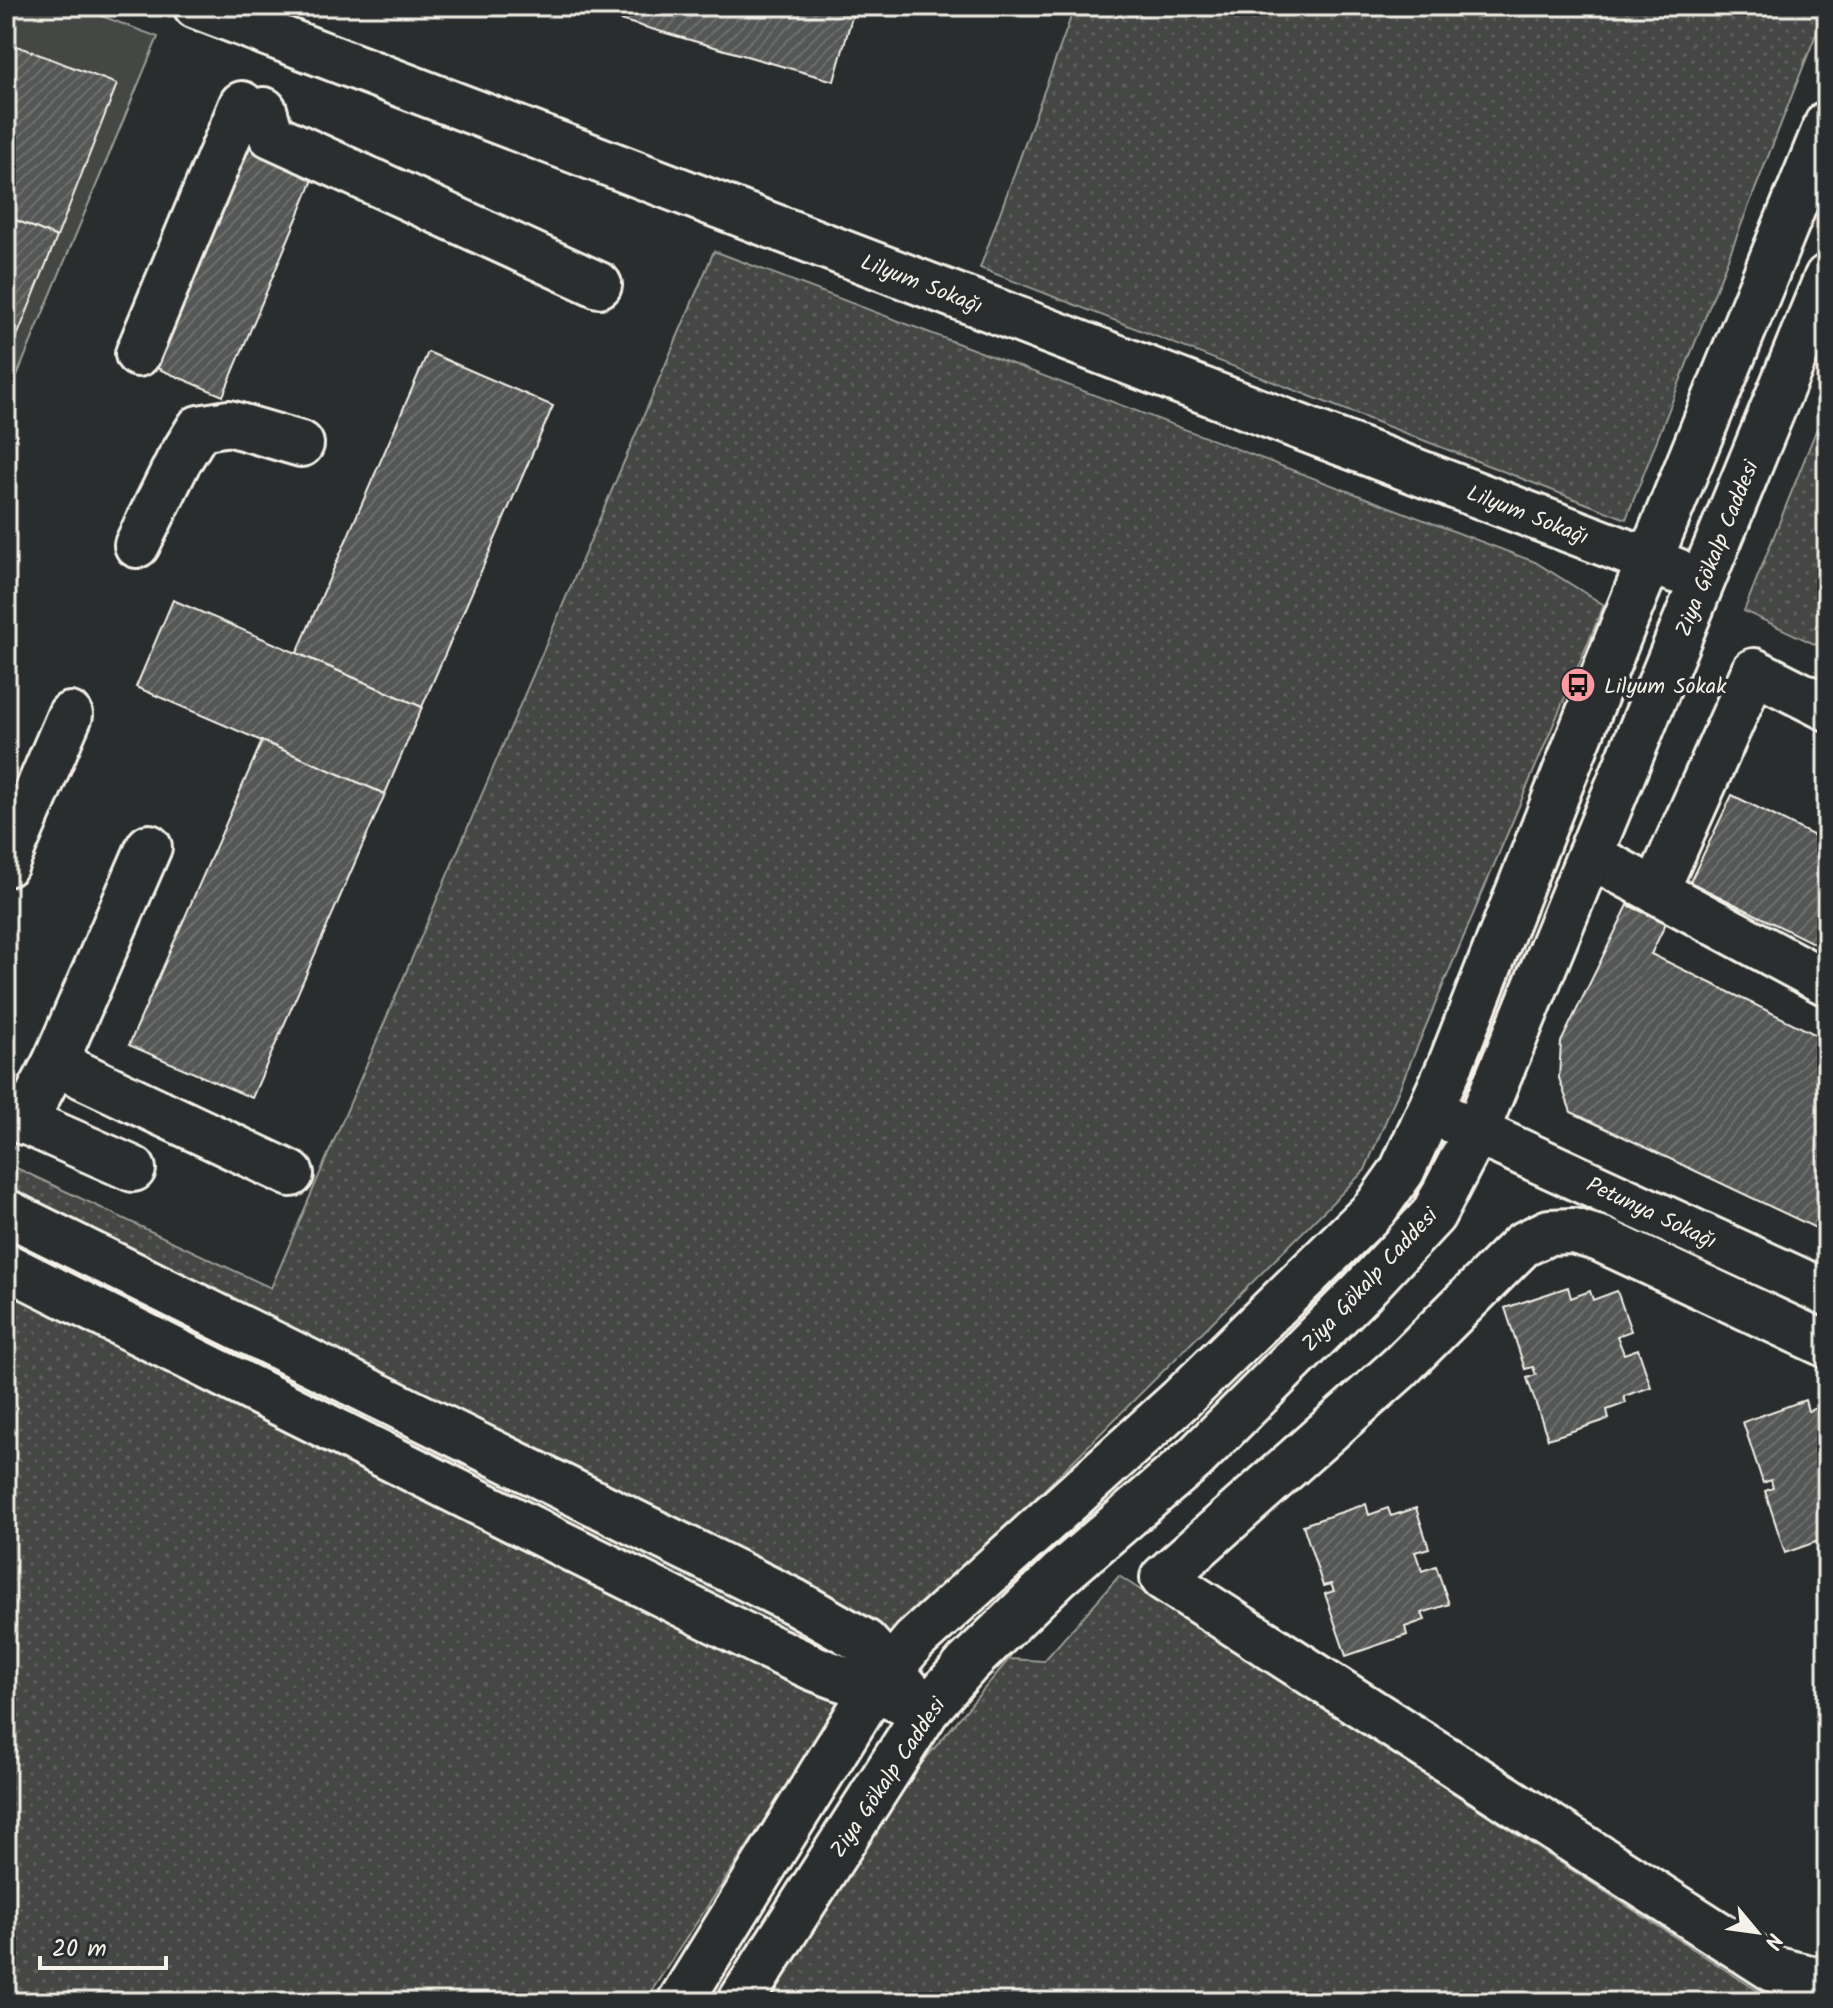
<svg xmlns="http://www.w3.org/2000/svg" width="1833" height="2008" font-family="Kalam,sans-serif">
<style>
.grass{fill:url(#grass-dots);stroke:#9c9c96;stroke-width:2}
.garden{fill:#444645;stroke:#9c9c96;stroke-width:2}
.building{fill:url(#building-hatch);stroke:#f4f1e8;stroke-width:2}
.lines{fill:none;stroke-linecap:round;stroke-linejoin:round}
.minor-casing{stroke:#f4f1e8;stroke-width:50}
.minor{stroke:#2a2d2e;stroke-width:44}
.labels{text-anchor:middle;stroke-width:7;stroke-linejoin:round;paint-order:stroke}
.street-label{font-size:22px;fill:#f4f1e8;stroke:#2a2d2e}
.poi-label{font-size:22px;fill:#f4f1e8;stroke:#2a2d2e;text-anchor:start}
</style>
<defs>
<pattern id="grass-dots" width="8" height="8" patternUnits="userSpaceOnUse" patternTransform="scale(2)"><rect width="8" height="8" fill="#444645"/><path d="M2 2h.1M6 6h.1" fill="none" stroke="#606160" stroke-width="1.8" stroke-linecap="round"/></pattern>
<pattern id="building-hatch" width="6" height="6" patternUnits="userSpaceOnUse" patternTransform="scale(2)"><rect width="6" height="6" fill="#555756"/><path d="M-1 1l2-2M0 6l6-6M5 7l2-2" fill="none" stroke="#6e706e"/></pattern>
</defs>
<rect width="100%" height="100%" fill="#2a2d2e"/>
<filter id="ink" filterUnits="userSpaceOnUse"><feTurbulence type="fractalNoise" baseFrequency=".0125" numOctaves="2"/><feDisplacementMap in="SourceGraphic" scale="16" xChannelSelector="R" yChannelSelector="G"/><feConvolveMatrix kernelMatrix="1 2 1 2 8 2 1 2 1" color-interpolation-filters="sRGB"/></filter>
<g filter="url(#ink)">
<g class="grass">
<polygon points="1075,6 1827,6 1626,519 980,268"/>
<polygon points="714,251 1535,562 1604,605 1365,1170 866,1667 644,2002 6,2002 6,1163 271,1288"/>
<polygon points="1827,403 1827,650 1744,611"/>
<polygon points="1119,1576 1775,2002 763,2002 921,1764 1009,1659 1044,1661"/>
</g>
<polygon class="garden" points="6,6 75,6 158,37 6,402"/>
<g class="building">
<polygon points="624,6 855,6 834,81 620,20"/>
<polygon points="6,42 117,84 57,237 6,216"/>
<polygon points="234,141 315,175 223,396 142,362"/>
<polygon points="6,216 57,237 6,364"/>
<polygon points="428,352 553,406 422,707 297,653"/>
<polygon points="173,600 422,707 385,794 136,687"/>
<polygon points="262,741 385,794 252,1098 129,1045"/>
<polygon points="1732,795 1827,842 1827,950 1690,882"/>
<polygon points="1628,905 1666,923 1651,954 1827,1040 1827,1221 1822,1231 1571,1112 1559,1078 1561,1042"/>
<polygon points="1568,1287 1571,1298 1590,1291 1593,1300 1617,1291 1631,1331 1617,1336 1624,1354 1638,1349 1651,1387 1624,1396 1626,1403 1607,1410 1609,1419 1548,1439 1527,1378 1536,1375 1533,1367 1525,1369 1505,1308"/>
<polygon points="1805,1400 1808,1411 1827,1405 1827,1538 1785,1553 1765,1491 1773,1488 1771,1480 1763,1483 1743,1422"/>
<polygon points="1366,1504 1369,1515 1388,1508 1391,1516 1416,1508 1429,1548 1415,1552 1422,1571 1436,1566 1449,1604 1422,1613 1425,1620 1405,1627 1407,1635 1346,1656 1325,1594 1334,1591 1331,1584 1323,1586 1303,1525"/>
</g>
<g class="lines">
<defs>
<g id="minor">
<polyline points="196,6 1677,571"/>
<polyline points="264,110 271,135 599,285"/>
<polyline points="138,354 242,104"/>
<polyline points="137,545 178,462 199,428 229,423 301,444"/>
<polyline points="1591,856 1827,983"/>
<polyline points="6,864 70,715"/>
<polyline points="1656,891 1754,671 1827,708"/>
<polyline points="55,1063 291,1174"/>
<polyline points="6,1113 133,1169"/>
<polyline points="1451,1120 1827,1293"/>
<polyline points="24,1122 55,1063 149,847"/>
<polyline points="6,1212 795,1602 865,1642 909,1691"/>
<polyline points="6,1266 760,1643 814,1668 899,1700"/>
<polyline points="1827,1345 1600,1239 1573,1231 1549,1232 1522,1245 1399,1368 1163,1578 1773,1969 1827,1982"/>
<polyline points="680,2002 873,1690 915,1640 1180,1400 1375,1209 1402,1171 1450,1066 1624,623 1827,124"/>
<polyline points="740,2002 927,1710 968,1663 1059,1575 1195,1458 1363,1290 1433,1215 1476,1132 1827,277"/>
</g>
</defs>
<use href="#minor" class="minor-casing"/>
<use href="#minor" class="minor"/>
</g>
</g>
<defs>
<symbol id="bus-disc" viewBox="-11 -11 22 22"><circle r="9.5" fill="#ff9aa2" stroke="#2a2d2e"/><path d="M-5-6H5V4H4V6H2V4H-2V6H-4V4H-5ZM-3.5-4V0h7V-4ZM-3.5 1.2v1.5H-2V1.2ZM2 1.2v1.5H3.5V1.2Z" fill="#111"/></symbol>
</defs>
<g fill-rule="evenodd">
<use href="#bus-disc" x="1558" y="665" width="40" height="40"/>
</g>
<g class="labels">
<g class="street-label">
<text transform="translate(922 283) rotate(21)" y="8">Lilyum Sokağı</text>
<text transform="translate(1528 514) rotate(21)" y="8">Lilyum Sokağı</text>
<text transform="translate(1716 548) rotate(-68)" y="8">Ziya Gökalp Caddesi</text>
<text transform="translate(1652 1212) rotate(25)" y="8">Petunya Sokağı</text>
<text transform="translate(1369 1279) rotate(-47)" y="8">Ziya Gökalp Caddesi</text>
<text transform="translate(887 1777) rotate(-56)" y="8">Ziya Gökalp Caddesi</text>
</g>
<g class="poi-label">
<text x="1604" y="693">Lilyum Sokak</text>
</g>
</g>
<rect width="1833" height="2008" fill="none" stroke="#2a2d2e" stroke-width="32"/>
<rect x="16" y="16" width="1801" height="1976" fill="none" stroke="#f4f1e8" stroke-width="3" filter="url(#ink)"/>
<g transform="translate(1757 1932) rotate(119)" stroke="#2a2d2e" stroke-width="6" paint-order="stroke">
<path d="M0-6L14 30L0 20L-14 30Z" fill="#f4f1e8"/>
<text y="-12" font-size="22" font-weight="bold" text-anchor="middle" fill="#f4f1e8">N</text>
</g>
<path d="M40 1956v12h126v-12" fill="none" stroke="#f4f1e8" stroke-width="4"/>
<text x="52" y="1956" font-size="24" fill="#f4f1e8" stroke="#2a2d2e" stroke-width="6" paint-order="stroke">20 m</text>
</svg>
